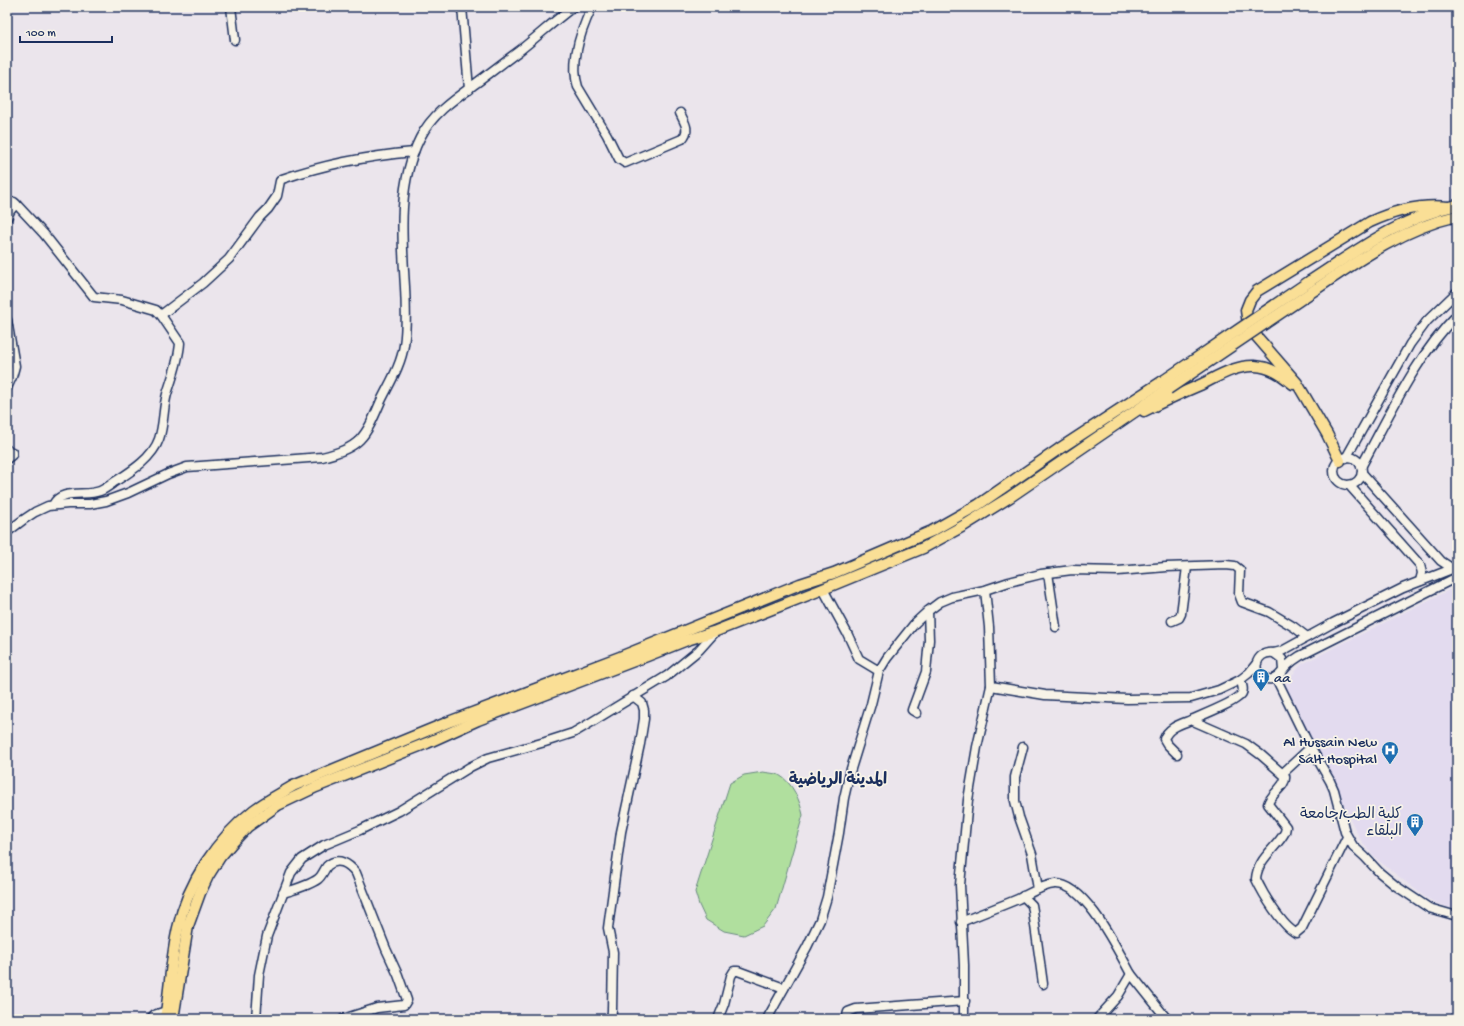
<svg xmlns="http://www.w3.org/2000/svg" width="1464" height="1026" font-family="'Gochi Hand','Playpen Sans Arabic',sans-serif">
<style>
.built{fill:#e3dbef}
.pitch{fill:#b0df9e;stroke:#66877e}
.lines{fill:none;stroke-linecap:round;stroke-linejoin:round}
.minor-casing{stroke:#1b2f5e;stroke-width:11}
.major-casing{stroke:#1b2f5e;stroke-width:13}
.minor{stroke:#f7f3e8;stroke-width:8}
.major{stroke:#fadf96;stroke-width:10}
.major-bridge-casing{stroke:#1b2f5e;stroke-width:13;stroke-linecap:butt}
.major-bridge{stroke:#fadf96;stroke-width:10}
.labels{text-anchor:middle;stroke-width:3.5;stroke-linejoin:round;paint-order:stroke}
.poi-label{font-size:15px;fill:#1b2f5e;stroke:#f7f3e8;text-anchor:end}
.neighbourhood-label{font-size:16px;font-weight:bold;fill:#1b2f5e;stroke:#f7f3e8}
</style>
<rect width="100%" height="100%" fill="#ebe5ec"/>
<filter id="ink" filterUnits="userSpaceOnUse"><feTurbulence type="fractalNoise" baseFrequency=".025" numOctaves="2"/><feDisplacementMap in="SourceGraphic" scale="8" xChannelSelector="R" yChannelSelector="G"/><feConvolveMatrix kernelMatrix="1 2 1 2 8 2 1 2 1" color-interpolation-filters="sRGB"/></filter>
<g filter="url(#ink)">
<polygon class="built" points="1457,586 1457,908 1447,907 1436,903 1425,897 1379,861 1369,851 1360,839 1287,690 1286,685 1287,681 1302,664"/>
<path class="pitch" d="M763 772C768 773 774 773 779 775 793 783 800 801 803 815L776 909 763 926 744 935 724 931 706 920 699 905 695 892 730 783 744 775Z"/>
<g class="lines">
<defs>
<g id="minor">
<polyline points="231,7 235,40"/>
<polyline points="462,7 469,89"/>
<path d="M592 7C581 30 570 62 578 87L607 135 619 159 625 163 682 139C691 130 684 122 680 113"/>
<path d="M7 204 14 202 18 206 44 234 94 297 122 300 156 310 161 315 180 343C179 360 172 378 167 394 163 408 164 425 159 439 152 459 130 472 113 483 109 486 105 489 100 491 85 497 61 488 53 505"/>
<polyline points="7,218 10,211 16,204"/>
<path d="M161 315 203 283 229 259 260 217 268 209 277 196 280 181 282 179C325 164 369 156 414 152"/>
<polyline points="7,320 15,366 12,377 7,388"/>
<polyline points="7,450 12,452 12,455 7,459"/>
<circle cx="1348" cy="471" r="14"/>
<polyline points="1346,458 1410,344 1427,321 1457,292"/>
<path d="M1361 467C1389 416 1416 356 1457 315"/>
<polyline points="1362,473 1441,561 1453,569"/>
<polyline points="1349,485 1420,565 1422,573 1420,581"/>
<path d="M7 532 23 520 35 512 48 506 68 504H90L106 501 128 493 168 474 187 467 322 457C360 448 365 438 380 403 389 384 401 366 404 345 407 326 406 306 405 287 402 238 397 184 420 138 432 114 454 99 475 84 490 73 504 62 519 51 537 37 554 21 573 7"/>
<polyline points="1048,573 1056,627"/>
<polyline points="823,589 847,633 859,659 879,671"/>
<polyline points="1172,621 1179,618 1181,614 1187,567"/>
<polyline points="1274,653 1282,651 1333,623 1403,588 1457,567"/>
<path d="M1283 670 1282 659 1274 653C1254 650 1250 676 1268 679 1278 681 1281 672 1287 666 1291 662 1295 659 1300 656L1457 577"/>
<polyline points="1276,678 1306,739 1330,781 1334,790 1345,832 1353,846 1365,857 1379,872 1396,886 1429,908 1457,916"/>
<path d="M1240 680C1242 684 1244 689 1242 693 1239 701 1200 716 1191 720L1246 744 1261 755 1285 776C1287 786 1270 794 1268 804L1286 827 1285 832C1277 848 1257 859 1256 879 1263 894 1282 926 1296 933L1302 928 1347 837"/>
<polyline points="991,686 1045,695 1127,699 1191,698 1219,690 1240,680 1249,673 1257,663"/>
<polyline points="917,713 912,710 926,672 929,640 928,611"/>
<polyline points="1023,747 1015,777 1015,801 1019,817 1032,854 1038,889"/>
<path d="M1177 754 1167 744 1164 739C1168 727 1181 724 1191 720"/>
<polyline points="1283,773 1311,747"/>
<path d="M283 893C293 890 310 885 318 879 322 876 324 870 327 866 338 856 349 864 356 873L386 949 398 975 407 1000 404 1005 377 1008 343 1019"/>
<polyline points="1023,896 1032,905 1033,911 1043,984"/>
<path d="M961 922C980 914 999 907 1018 899 1029 894 1042 885 1055 884 1085 882 1118 951 1131 974"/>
<polyline points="150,1019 154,1015 166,1011"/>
<polyline points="256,1019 259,975 267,936 291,873 302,859 324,845 360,830 399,811 470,767 488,758 545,742 573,733 585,726 667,676 699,650 716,631"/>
<polyline points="611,1019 612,1011 613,952 608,928 621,832 640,744 644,719 644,710 642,703 633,696"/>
<polyline points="718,1019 724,1004 731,976 734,971 738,971 784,988"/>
<polyline points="767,1019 807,947 820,920 827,897 839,833 844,798 850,772 871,704 879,671 887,658 915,623 928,611 940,602 952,597 985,590 1009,582 1041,574 1072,570 1118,571 1166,567 1226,565 1235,566 1240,570 1239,594 1242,602 1269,612 1294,627 1307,637"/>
<polyline points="846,1019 848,1012 856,1009 965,1001"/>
<polyline points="964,1019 964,965 960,885 968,800 977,747 991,686 989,627 985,590"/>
<polyline points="1097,1019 1118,996 1131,974 1167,1019"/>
</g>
<g id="major">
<path d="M1310 281C1356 251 1402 217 1457 205"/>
<path d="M1316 289C1360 259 1404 228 1457 216"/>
<path d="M1144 411C1162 402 1181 393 1200 385 1217 377 1235 365 1255 366 1270 367 1281 374 1293 384"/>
<path d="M1340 461 1327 434 1297 383 1251 330 1248 324 1246 310 1250 300 1257 291 1370 222C1394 211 1422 204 1448 207"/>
<path d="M165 1019C170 989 171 958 178 928 188 882 217 839 254 810 266 801 280 794 293 786L451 721 620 657 800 584 834 573 932 531 978 505 1059 449 1163 381"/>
<polyline points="173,1019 188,926 200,893 208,876 220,857 232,843 247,827 278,805 316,787 427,743 478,720 647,656 687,640 716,631 823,589 923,548 965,525 1010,497 1168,389"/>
</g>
</defs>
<use href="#minor" class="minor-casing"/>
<use href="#major" class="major-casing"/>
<use href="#minor" class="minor"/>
<use href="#major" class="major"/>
<defs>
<g id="major-bridge">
<polyline points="1163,381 1310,281"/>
<polyline points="1168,389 1316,289"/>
</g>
</defs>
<use href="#major-bridge" class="major-bridge-casing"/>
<use href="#major-bridge" class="major-bridge"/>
</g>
</g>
<defs>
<symbol id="building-pin" viewBox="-11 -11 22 30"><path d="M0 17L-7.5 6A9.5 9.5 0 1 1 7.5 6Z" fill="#1f6fb2" stroke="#f7f3e8"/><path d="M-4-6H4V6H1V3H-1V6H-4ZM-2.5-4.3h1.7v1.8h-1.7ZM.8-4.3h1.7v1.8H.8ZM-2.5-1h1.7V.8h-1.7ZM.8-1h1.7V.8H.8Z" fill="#fff"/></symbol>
<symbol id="hospital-pin" viewBox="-11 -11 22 30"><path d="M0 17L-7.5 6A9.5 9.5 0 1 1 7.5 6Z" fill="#1f6fb2" stroke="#f7f3e8"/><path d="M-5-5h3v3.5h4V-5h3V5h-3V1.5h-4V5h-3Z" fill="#fff"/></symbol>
</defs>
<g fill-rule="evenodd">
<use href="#building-pin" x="1251" y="667" width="20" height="27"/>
<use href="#hospital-pin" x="1380" y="740" width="20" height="27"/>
<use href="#building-pin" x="1405" y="812" width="20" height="27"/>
</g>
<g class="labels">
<g class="poi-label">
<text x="1274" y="682" text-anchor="start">aa</text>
<text x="1377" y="746">Al Hussain New<tspan x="1377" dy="17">Salt Hospital</tspan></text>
<text x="1402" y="818">كلية الطب/جامعة<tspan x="1402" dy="17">البلقاء</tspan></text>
</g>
<g class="neighbourhood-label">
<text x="838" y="784">المدينة الرياضية</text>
</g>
</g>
<rect width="1464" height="1026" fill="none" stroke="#f7f3e8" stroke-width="24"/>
<rect x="12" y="12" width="1440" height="1002" fill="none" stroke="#1b2f5e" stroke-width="1.5" filter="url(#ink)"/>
<path d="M20 36v6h92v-6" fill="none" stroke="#1b2f5e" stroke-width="2"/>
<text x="26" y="36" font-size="12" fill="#1b2f5e" stroke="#f7f3e8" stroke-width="3" paint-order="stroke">100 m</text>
</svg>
